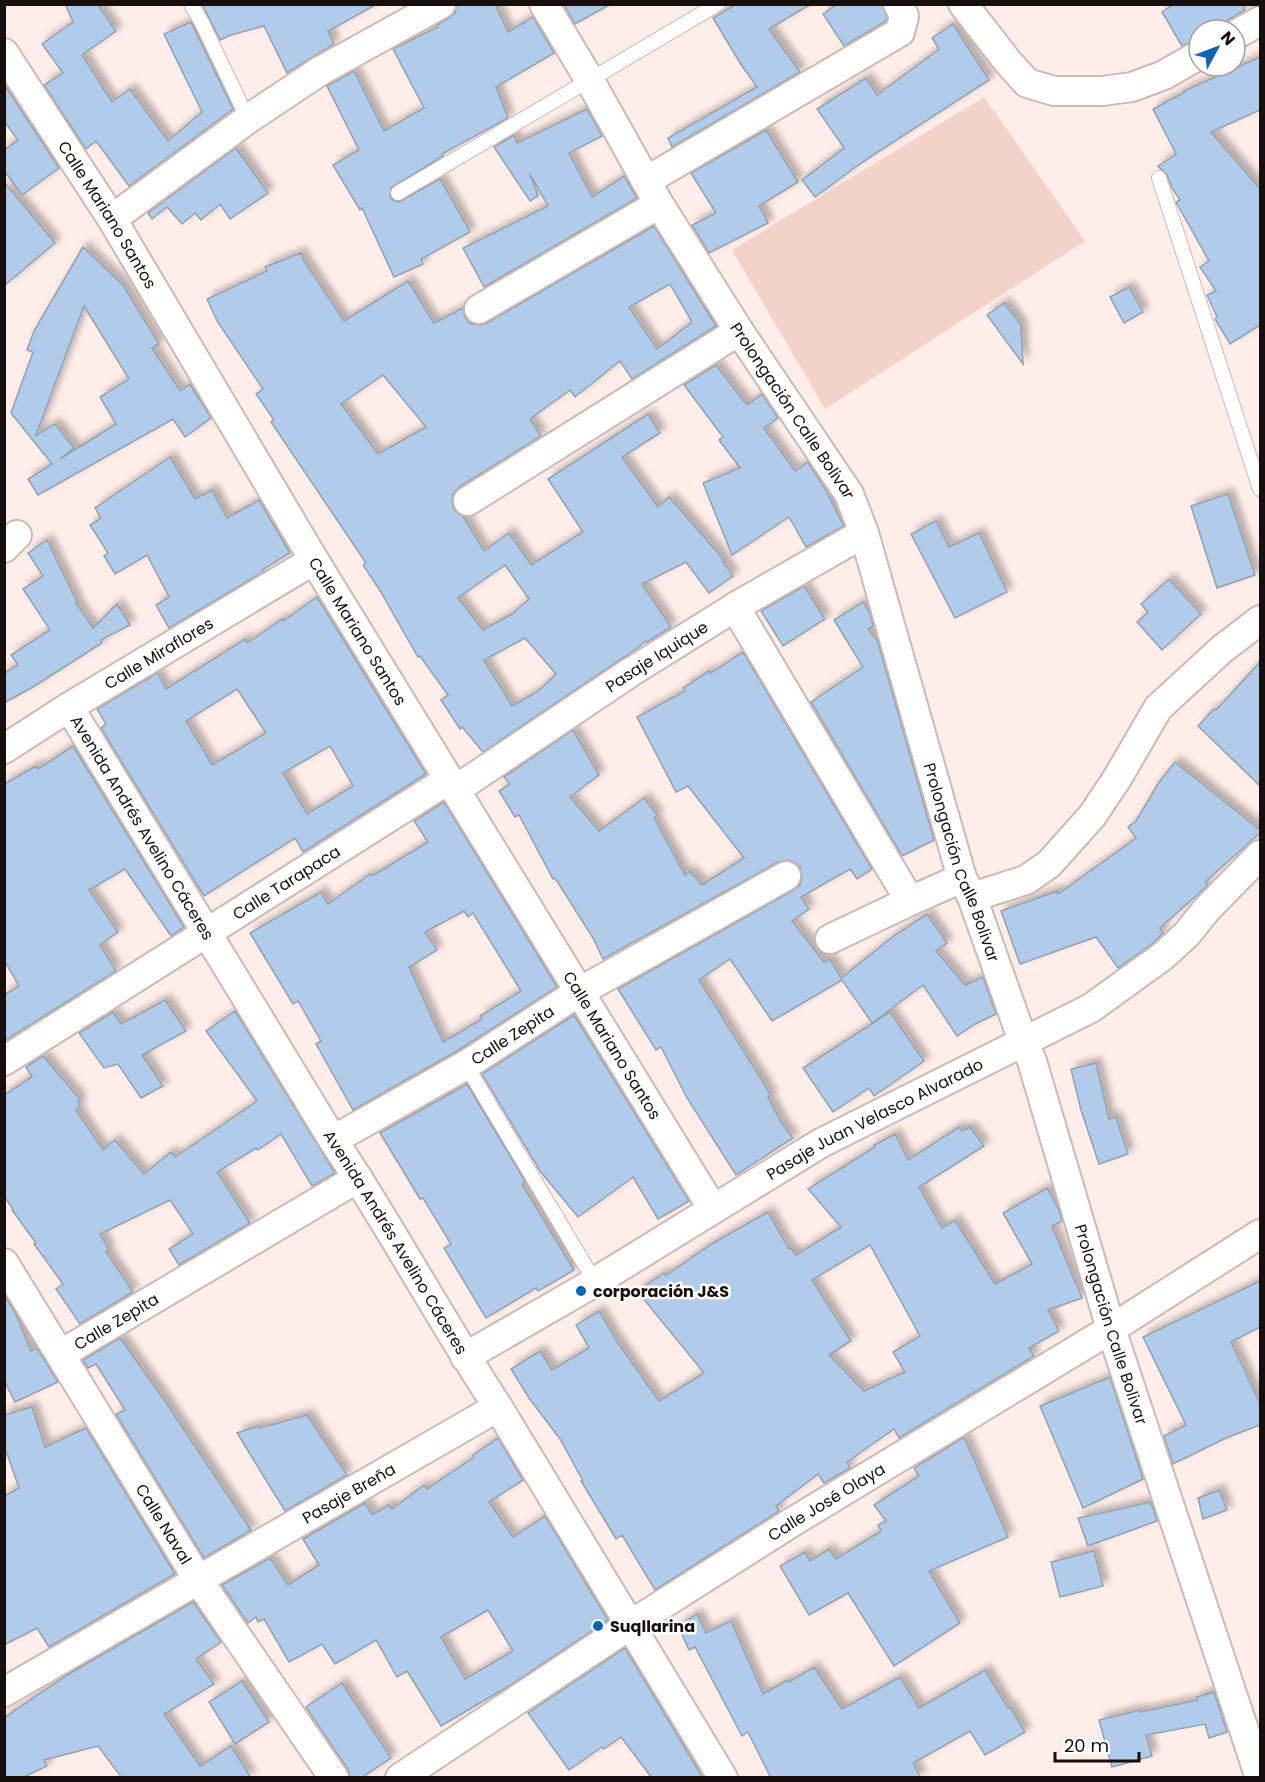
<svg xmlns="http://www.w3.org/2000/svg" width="1265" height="1782" font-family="Poppins,sans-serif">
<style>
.green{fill:#f3d3c9}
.building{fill:#b1cbea;stroke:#94a0ae;stroke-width:1.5;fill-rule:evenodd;filter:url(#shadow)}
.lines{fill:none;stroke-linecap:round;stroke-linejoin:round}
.service-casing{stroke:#cdb9b3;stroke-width:16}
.minor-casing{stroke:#cdb9b3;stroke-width:32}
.service{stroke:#fff;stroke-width:14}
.minor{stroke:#fff;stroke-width:28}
.poi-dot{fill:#0964b1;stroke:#fff;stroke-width:2}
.labels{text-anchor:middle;stroke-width:5;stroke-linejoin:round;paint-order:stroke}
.street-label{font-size:16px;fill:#160f0d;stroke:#fff}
.poi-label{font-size:16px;font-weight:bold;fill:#160f0d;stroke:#fff;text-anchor:start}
</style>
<defs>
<filter id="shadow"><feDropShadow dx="5.5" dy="-5.5" stdDeviation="3" flood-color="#0004"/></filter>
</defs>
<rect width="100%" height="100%" fill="#feede8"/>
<polygon class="green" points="984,97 1085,241 825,409 732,250"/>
<g class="building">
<polygon points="65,4 97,4 116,31 82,55 112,102 130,89 168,141 202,112 164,34 191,22 233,109 129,186 96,141 86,149 44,85 63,73 42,44 73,22"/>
<polygon points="202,4 377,4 328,31 334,44 287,73 264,26 231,35 220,40"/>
<polygon points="457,4 495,4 508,32 533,17 554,53 496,87 508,118 442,154 443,156 391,188 390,197 393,200 399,202 440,179 470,232 421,259 423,264 394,277 362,208 360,210 333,165 359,150 327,86 354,71 384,131 424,108 393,49 438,27 437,25 449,18 455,13"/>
<polygon points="564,4 611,4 575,24"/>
<polygon points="736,4 811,4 769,29 800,72 672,147 668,138 757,87 740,63 713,18"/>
<polygon points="837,4 882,4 887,18 886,21 844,46 823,14"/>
<polygon points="1174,4 1242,4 1245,10 1226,21 1220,30 1199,30 1199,39 1182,46 1162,12"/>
<polygon points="953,24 989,80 864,161 815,197 802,180 844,148 817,109 866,78 877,95 939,49 932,38"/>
<polygon points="1260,57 1260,110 1211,132 1260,189 1260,325 1230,344 1215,319 1217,317 1207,295 1216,291 1200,267 1209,261 1177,204 1176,202 1180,200 1172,188 1167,175 1158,166 1176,154 1153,109 1185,92 1184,91"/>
<polygon points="4,84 59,168 22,195 4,170 4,150 18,140 4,121"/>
<polygon points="587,109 602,136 569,153 592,197 624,176 637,198 484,287 463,248 548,206 530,174 538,196 530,201 494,147 514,135 517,143"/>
<polygon points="766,130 798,182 759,206 768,223 709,253 692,225 716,213 691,173"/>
<polygon points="236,148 268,193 230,219 220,204 201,220 195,213 182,224 167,207 152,219 148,213"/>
<polygon points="4,182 55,243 4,286"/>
<path d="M654 226 716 326 632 379 620 361 575 397 570 390 530 419 541 436 459 487 453 494 452 502 454 510 463 516 484 551 509 533 531 565 583 532 548 479 648 414 660 433 622 457 658 507 669 497 725 561 723 562 733 576 709 593 686 562 642 584 671 627 647 642 646 641 636 649 483 752 462 727 460 729 441 700 448 695 420 656 418 657 379 589 363 565 366 563 271 422 274 420 256 394 263 389 217 321 207 299 267 271 265 267 301 253 304 261 344 321 408 281 434 323 463 308 465 318 471 324 480 325 487 323ZM670 284 692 322 657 349 629 307ZM383 375 426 427 378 454 341 404ZM505 565 529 599 512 614 483 630 458 598ZM525 638 556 674 537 692 512 706 484 660Z"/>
<path d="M83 247 123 285 159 344 152 348 180 391 190 384 211 418 185 437 173 419 38 495 28 479 52 464 11 413 33 352 27 350 34 331ZM84 306 129 379 100 397 116 424 60 459 74 448 55 424 36 435Z"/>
<polygon points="1129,287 1143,312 1124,323 1110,297"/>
<polygon points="1004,303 1021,325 1023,364 987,315"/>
<polygon points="716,365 747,405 762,394 778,418 764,428 795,471 808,462 825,489 844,526 806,547 789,517 732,555 703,483 740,468 719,440 723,437 684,385"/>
<polygon points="170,457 195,499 212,490 227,518 259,500 290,553 262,570 263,572 169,628 156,605 169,597 147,555 115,574 104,556 108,553 90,525 101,518 95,508"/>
<polygon points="1228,494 1255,575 1217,588 1191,506"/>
<polygon points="936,521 949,547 979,533 1007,592 955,618 911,534"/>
<polygon points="47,540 77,602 76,603 93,628 117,604 130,625 101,640 102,643 33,687 4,703 4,673 18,665 11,655 50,630 23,589 43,576 28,553"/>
<polygon points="1169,579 1201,614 1162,650 1137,622 1148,612 1141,604"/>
<polygon points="804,586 825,619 783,646 761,611"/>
<path d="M317 597 426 774 303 852 295 838 204 896 101 728 106 724 97 709 157 673 166 689 245 639 247 643 282 619 283 621ZM237 689 266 733 212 765 186 721ZM330 746 353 786 307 814 283 773Z"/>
<polygon points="863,602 870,613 873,626 868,629 878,642 934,840 902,856 811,702 863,667 834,620"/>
<polygon points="743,652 872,869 857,879 850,869 801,897 809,909 792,921 824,962 830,959 841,978 895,935 927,914 947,943 936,951 965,985 983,977 996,1014 975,1024 957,1036 923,985 872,1023 842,980 772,1021 730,959 699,980 771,1095 768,1097 782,1124 793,1138 736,1175 687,1098 661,1047 656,1050 618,989 794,890 800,885 802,877 800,867 794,862 787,860 778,862 603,959 593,938 555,878 553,879 519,815 515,817 499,791 510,784 504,777 573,730 599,775 570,797 599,831 644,798 657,815 654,818 685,875 690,871 702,885 744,858 688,786 676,792 637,717 685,691 683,688 709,671 711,673"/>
<polygon points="1260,662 1260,786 1198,726 1214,709 1216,710"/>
<polygon points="73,746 184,927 171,936 125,869 89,890 118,932 100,945 116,971 4,1041 4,995 19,986 4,960 4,784 36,766 38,769"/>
<polygon points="1175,762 1260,830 1260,833 1205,882 1208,885 1160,928 1163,933 1153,943 1118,968 1096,937 1020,964 1001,911 1057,891 1058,894 1136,838 1128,827 1136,821 1159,782"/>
<path d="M444 802 557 987 457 1051 353 1110 316 1044 321 1041 298 1001 293 1004 250 933 321 892 328 904 370 874 372 876 428 842 414 821ZM464 911 468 917 473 913 521 991 480 1016 482 1019 443 1042 409 967 437 950 425 932Z"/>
<polygon points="165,1000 186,1031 142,1055 163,1086 141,1098 118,1064 104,1068 79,1033 113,1012 121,1024"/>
<polygon points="235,1011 335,1173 312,1186 281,1134 258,1150 256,1148 217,1172 250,1223 179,1265 169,1249 193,1234 170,1200 100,1234 109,1250 106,1252 133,1292 80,1324 56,1289 63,1284 34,1244 36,1243 12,1210 13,1209 4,1196 4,1095 32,1077 26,1067 43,1056 79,1098 79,1107 76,1110 103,1150 115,1140 144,1174 171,1152 175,1157 257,1101 206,1031"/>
<polygon points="890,1012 924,1061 874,1096 869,1088 833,1112 803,1068"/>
<polygon points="574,1015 689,1201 658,1219 633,1177 578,1217 540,1171 482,1074"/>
<polygon points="1096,1063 1109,1119 1116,1117 1128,1154 1099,1164 1081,1110 1071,1069"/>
<polygon points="467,1084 525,1181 522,1184 574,1270 538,1291 536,1288 486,1318 444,1248 451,1244 423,1198 420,1199 380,1133"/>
<path d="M959 1127 962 1131 970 1127 984 1146 919 1187 942 1228 955 1220 995 1284 1032 1264 1003 1213 1047 1188 1059 1210 1062 1221 1052 1226 1082 1298 1048 1310 1059 1331 1029 1348 1034 1356 899 1438 894 1429 847 1462 850 1468 824 1483 818 1474 776 1506 779 1511 655 1590 622 1535 616 1539 581 1481H583L560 1439 529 1398 511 1369 540 1351 552 1370 589 1348 576 1325 599 1311 616 1340 659 1401 704 1373 637 1291 664 1273 666 1275 713 1243 768 1212 789 1249 791 1248 796 1255 841 1227 808 1189 875 1147 874 1145 895 1134 908 1160ZM870 1245 920 1336 893 1352 905 1372 864 1391 829 1355 851 1341 812 1280Z"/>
<polygon points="1260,1281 1260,1327 1231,1342 1260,1403 1260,1425 1226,1438 1173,1464 1164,1436 1186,1425 1143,1337"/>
<polygon points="4,1295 15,1312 31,1351 37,1348 58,1382 15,1402 4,1380"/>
<polygon points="120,1338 163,1398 251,1530 204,1558 116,1414 125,1410 96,1364 88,1368 83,1360"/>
<polygon points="1110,1377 1143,1479 1083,1508 1040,1406"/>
<polygon points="32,1407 45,1447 86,1428 175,1574 49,1647 37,1628 4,1645 4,1496 19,1488 4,1445 4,1415"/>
<polygon points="307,1415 347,1475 285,1511 237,1433 258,1426 259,1428"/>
<polygon points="964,1437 1008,1537 929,1571 960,1623 894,1666 848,1593 809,1615 780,1566 805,1552 810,1561 829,1549 836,1559 881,1531 878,1525 886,1521 874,1505 919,1476 914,1468"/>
<path d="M498 1438 523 1480 489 1502 513 1537 545 1516 608 1620 509 1686 441 1726 407 1671 397 1677 376 1640 335 1664 322 1644 289 1662 264 1619 258 1622 256 1617 248 1623 222 1585 270 1558 288 1585 319 1565 303 1539 365 1503 372 1515 389 1505 392 1509 424 1485 427 1489 474 1457 473 1455ZM488 1610 513 1651 465 1679 441 1637Z"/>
<polygon points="1219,1490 1227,1510 1203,1519 1198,1498"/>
<polygon points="1151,1502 1157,1521 1088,1546 1078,1518"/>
<polygon points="1094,1551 1103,1586 1060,1597 1051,1562"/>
<polygon points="193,1602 221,1642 196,1659 214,1684 164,1714 200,1766 231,1746 251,1778 122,1778 98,1746 44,1760 47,1766 22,1778 4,1778 4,1718 67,1675"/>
<polygon points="697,1614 706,1633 731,1621 763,1694 788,1680 789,1682 814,1667 842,1709 900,1677 919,1708 985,1670 1008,1708 1010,1707 1025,1732 985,1755 970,1731 913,1763 921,1778 771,1778 748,1732 742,1736 695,1647 689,1650 678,1626"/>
<polygon points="625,1648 703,1778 652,1778 621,1737 604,1749 602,1747 569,1770 528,1713"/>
<polygon points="242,1681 269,1722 235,1744 209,1702"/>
<polygon points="342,1683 391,1758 361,1778 350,1778 348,1769 306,1707"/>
<polygon points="1214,1692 1227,1732 1209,1738 1205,1724 1146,1735 1152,1756 1112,1767 1099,1720 1140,1710 1140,1712 1198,1700 1197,1697"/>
</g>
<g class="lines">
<defs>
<g id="service">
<polyline points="191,4 202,23 248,119"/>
<polyline points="1159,178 1260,489"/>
<polyline points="398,193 718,4"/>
<polyline points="466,1065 595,1282"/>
</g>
<g id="minor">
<path id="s1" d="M544 4 589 79 659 204 739 331 849 494 864 533 962 878 972 897 1023 1041 1032 1061 1111 1329 1260 1778"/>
<polyline points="963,4 1008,62 1027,83 1054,91 1102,91 1132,87 1164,75 1199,55"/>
<polyline points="1235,35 1260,21"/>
<path id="s2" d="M4 53 112 219 314 560 713 1209"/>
<polyline points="646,181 900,32 904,16 898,4"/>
<polyline points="112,219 248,119 320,71 441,4"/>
<polyline points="479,309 659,204"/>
<polyline points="468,501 739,331"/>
<polyline points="4,548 17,535"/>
<polyline points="735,607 910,901"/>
<path id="s3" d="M69 707 333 1140C391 1227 440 1319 498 1407L723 1778"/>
<path id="s4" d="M4 749 69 707 314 560"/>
<path id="s5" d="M455 790 631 672 735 607 864 533"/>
<polyline points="972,897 1026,880 1049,864 1092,816 1118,777 1158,708 1221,650 1260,620"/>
<polyline points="830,939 910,901 962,878"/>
<path id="s6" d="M4 1061 448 780"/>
<path id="s7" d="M333 1140 466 1065 579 992 786 876"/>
<path id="s8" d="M4 1263 199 1581 334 1778"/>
<path id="s9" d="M61 1354 358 1178"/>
<path id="s10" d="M465 1357 595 1282 821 1143 1091 1008 1163 956 1187 934 1207 909 1260 855"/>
<path id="s11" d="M4 1692 498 1407"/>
<path id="s12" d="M400 1778 630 1625 794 1521 1111 1329 1260 1234"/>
</g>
</defs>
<use href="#service" class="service-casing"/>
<use href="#minor" class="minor-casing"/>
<use href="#service" class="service"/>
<use href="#minor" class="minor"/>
</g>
<g class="poi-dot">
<circle cx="581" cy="1291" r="6"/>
<circle cx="598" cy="1626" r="6"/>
</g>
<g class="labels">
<g class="street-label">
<text dy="6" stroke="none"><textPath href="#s2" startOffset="192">Calle Mariano Santos</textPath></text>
<text dy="6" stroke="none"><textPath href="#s1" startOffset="477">Prolongación Calle Bolivar</textPath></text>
<text dy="6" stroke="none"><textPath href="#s2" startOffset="678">Calle Mariano Santos</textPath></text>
<text dy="6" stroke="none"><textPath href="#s4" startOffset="182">Calle Miraflores</textPath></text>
<text dy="6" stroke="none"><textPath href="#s5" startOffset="242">Pasaje Iquique</textPath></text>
<text dy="6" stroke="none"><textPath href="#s3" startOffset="141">Avenida Andrés Avelino Cáceres</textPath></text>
<text dy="6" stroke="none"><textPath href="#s1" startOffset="963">Prolongación Calle Bolivar</textPath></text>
<text dy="6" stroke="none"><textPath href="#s6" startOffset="334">Calle Tarapaca</textPath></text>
<text dy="6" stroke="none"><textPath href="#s7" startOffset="208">Calle Zepita</textPath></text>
<text dy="6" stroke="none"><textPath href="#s2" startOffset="1164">Calle Mariano Santos</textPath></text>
<text dy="6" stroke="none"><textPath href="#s10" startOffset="474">Pasaje Juan Velasco Alvarado</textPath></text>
<text dy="6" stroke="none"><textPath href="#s3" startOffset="627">Avenida Andrés Avelino Cáceres</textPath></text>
<text dy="6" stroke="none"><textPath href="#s9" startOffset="64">Calle Zepita</textPath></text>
<text dy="6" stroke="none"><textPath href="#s1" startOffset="1449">Prolongación Calle Bolivar</textPath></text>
<text dy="6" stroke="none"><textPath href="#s11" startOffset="398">Pasaje Breña</textPath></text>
<text dy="6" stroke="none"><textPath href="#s12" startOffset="508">Calle José Olaya</textPath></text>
<text dy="6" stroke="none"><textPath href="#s8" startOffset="306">Calle Naval</textPath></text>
</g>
<g class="poi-label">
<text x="593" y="1297">corporación J&amp;S</text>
<text x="610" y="1632">Suqllarina</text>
</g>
</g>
<rect width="1265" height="1782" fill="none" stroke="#160f0d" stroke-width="12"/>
<g transform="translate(1217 48) rotate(49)"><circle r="28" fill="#ffffff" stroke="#a29f9e" stroke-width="1.5"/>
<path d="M0-4.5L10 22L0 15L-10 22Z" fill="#0964b1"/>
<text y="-9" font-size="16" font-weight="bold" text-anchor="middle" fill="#160f0d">N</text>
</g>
<path d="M1055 1752v9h84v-9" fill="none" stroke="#160f0d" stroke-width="3"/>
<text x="1064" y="1752" font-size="18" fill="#160f0d" stroke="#ffffff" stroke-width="4.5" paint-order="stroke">20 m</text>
</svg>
